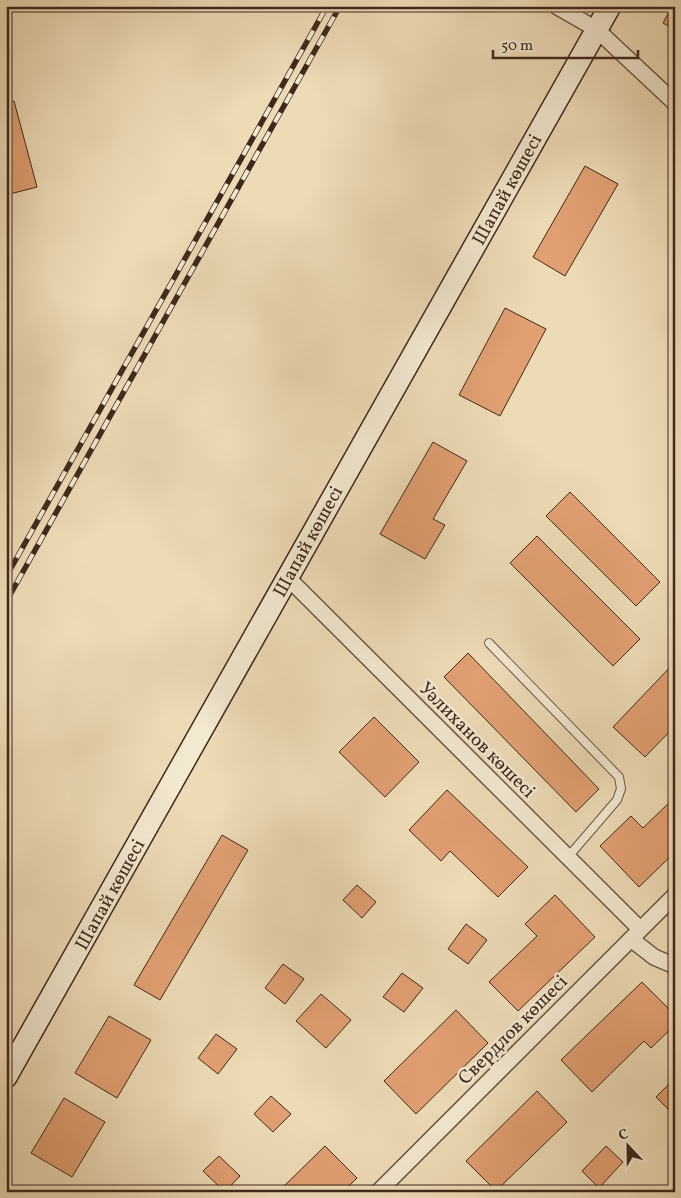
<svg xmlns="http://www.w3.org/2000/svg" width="681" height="1198" font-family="Vollkorn,serif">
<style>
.building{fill:#e19f72;stroke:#3f291c}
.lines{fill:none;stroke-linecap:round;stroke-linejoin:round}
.lane-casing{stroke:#6a5642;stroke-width:10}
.street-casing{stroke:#6a5642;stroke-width:18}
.secondary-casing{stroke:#3f291c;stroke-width:24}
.lane{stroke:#f3e8d0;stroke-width:8}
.street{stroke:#f3e8d0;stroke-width:15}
.secondary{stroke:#f3e8d0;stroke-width:21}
.rail-casing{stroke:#3f291c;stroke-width:5.5}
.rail{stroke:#f3e8d0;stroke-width:4;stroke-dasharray:11;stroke-linecap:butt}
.labels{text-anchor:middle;stroke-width:5;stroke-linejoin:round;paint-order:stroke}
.street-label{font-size:19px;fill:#3f291c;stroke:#f3e8d0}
</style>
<rect width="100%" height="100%" fill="#eddbb6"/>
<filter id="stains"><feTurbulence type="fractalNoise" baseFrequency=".004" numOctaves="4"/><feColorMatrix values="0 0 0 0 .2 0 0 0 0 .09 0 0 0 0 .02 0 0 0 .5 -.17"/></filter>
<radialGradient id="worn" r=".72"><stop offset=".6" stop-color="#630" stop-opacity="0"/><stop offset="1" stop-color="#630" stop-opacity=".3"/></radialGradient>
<g class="building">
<polygon points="672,6 675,6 675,30 663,23"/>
<polygon points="14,101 37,187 6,195 6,103"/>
<polygon points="585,166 618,184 565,276 533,257"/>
<polygon points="505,308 546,329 500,416 459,395"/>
<polygon points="433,442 467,461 433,519 445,525 425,559 380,534"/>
<polygon points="570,492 660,582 636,606 546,516"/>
<polygon points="537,536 640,639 613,666 510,563"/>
<polygon points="468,653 599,789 576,812 444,677"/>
<polygon points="675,662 675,726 645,757 613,727"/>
<polygon points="374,717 419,762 385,797 339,752"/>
<polygon points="447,790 528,867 498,897 450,851 441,861 409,830"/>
<polygon points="675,797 675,852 639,887 600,846 631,816 643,828"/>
<polygon points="222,835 248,850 160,1000 134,985"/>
<polygon points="357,885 376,902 362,918 343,900"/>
<polygon points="555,895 595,937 518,1011 489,982 537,936 525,924"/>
<polygon points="466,924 487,940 468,964 448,949"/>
<polygon points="283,964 304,979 285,1004 265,988"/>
<polygon points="402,973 423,988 404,1012 383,997"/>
<polygon points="642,982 675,1015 675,1025 651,1048 644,1041 592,1092 561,1060"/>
<polygon points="321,994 351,1020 326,1048 296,1021"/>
<polygon points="456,1010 488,1043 416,1114 384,1081"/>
<polygon points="109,1016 151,1040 117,1098 75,1073"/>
<polygon points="216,1034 237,1049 218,1074 198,1058"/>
<polygon points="675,1078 675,1108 671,1112 656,1097"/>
<polygon points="537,1091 567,1122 496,1191 466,1161"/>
<polygon points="271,1096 291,1114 273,1132 254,1114"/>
<polygon points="64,1098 105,1122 72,1177 31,1153"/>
<polygon points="325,1146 357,1178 343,1192 278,1192"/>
<polygon points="606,1146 623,1162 599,1188 582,1171"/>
<polygon points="219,1156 240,1176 225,1192 203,1171"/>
</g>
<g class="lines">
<defs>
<polyline id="lane" points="489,643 619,777 621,789 617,800 568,857"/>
<g id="street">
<polyline points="556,6 596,29 675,103"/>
<polyline points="287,577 640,929"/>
<polyline points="631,939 654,957 675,966"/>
<polyline points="378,1192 675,895"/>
</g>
<polyline id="secondary" points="6,1077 610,6"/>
</defs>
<use href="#lane" class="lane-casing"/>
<use href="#street" class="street-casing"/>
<use href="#secondary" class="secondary-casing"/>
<use href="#lane" class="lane"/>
<use href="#street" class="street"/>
<use href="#secondary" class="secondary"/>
<defs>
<g id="rail">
<polyline points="6,577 327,6"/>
<polyline points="6,602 340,6"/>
</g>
</defs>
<use href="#rail" class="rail-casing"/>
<use href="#rail" class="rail"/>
</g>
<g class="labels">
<g class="street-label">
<text transform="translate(506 189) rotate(-61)" y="7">Шапай көшесі</text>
<text transform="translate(307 541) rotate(-61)" y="7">Шапай көшесі</text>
<text transform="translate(478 739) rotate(45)" y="7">Уәлиханов көшесі</text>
<text transform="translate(109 894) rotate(-61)" y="7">Шапай көшесі</text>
<text transform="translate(512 1029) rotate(-45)" y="7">Свердлов көшесі</text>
</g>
</g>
<rect width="681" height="1198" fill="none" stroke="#eddbb6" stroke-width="25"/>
<rect x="8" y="8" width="666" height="1183" fill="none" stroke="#3f291c" stroke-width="2.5"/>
<rect x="12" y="12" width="656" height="1173" fill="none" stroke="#3f291c"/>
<g transform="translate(628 1146) rotate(338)" stroke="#f3e8d0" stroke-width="4" paint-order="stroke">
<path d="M0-4L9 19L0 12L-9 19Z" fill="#3f291c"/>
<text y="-8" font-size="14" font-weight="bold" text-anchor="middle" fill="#3f291c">С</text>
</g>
<path d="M493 50v8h145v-8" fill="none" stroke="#3f291c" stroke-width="2.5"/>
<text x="501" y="50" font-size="15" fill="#3f291c" stroke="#f3e8d0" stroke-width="4" paint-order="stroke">50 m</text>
<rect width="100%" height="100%" filter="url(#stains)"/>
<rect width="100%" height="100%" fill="url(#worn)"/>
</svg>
